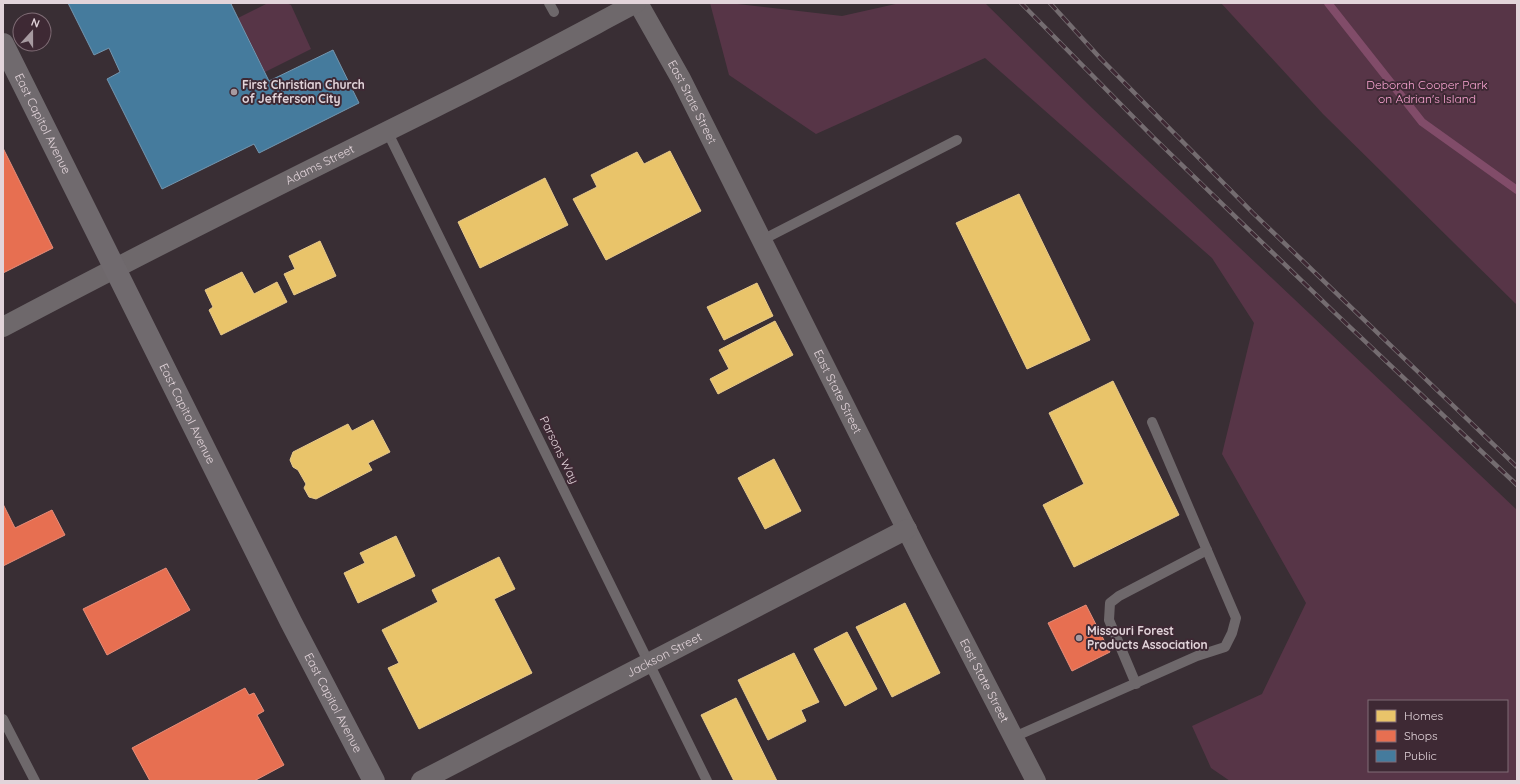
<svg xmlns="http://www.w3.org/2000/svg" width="1520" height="784" font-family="Quicksand,sans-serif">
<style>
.green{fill:#573547;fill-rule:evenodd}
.homes{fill:#e9c46a;stroke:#e7c98c}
.shops{fill:#e76f51;stroke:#e68d7a}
.public{fill:#457b9d;stroke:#7496af}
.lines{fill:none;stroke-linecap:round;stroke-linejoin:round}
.stream{stroke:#814c69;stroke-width:8}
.lane{stroke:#6e686b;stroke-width:10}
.street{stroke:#6e686b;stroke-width:20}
.secondary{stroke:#706a6e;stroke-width:22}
.rail-casing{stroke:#746c70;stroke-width:4.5}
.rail{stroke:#3e2934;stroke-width:3;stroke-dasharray:9;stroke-linecap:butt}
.poi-dot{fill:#a79aa0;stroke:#3e2934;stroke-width:1.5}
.labels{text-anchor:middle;stroke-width:4;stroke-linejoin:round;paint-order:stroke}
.poi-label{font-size:12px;font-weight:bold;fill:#e2d4da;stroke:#3e2934;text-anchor:start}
.park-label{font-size:12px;fill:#faa5d2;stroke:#3e2934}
.street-label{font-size:12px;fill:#e2d4da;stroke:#3e2934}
</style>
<rect width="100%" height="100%" fill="#392e34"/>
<g class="green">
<polygon points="268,3 286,3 291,5 311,49 265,72 238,18"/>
<path d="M710 3H729L842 16 900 3H985L1092 108 1517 510V781H1230L1211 768 1192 726 1262 694 1306 603 1222 454 1254 323 1212 258 985 58 816 134 729 75ZM1369 701H1507V771H1369Z"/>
<polygon points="1221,3 1517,3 1517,305 1323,114"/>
</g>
<g class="homes">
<polygon points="670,151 701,211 606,260 573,199 597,187 591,175 637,152 644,164"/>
<polygon points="545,178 568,225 480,268 458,222"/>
<polygon points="1019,194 1090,340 1027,369 956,223"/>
<polygon points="320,241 336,276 294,295 284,274 295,269 289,256"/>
<polygon points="242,272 254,294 277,282 287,302 221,335 209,310 213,307 205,290"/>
<polygon points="757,283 773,316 724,340 707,307"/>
<polygon points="775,321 793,355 718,394 710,379 729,369 719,350"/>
<polygon points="1113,381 1179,515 1074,567 1043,505 1084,484 1049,413"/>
<polygon points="373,420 390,452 368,463 372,470 316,499 309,497 304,488 306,484 298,470 293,467 290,460 293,452 348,424 352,431"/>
<polygon points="774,459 801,511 765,529 738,478"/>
<polygon points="396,536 415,576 358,603 344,573 365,563 360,553"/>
<polygon points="499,557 515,589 494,599 532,673 419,729 388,668 399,663 382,630 438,602 432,590"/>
<polygon points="905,603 940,673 892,697 856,627"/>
<polygon points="847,632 877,689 845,706 814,649"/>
<polygon points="794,653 819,702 801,710 806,721 768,740 738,680"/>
<polygon points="736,698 777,781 734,781 701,715"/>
</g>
<g class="shops">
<polygon points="3,148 53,248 3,273"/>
<polygon points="3,504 15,528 52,510 65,535 3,566"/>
<polygon points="166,568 190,610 107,655 83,609"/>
<polygon points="1086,605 1110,652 1072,671 1048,623"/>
<polygon points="245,688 249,695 254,693 264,711 257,715 284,765 254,781 150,781 132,748"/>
</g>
<polygon class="public" points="68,3 234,3 231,4 269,81 333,50 359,103 259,153 254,144 162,189 107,79 120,72 109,48 94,55"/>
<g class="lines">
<polyline class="stream" points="1328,3 1422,122 1517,190"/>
<g class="lane">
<polyline points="549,3 554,12"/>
<polyline points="387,131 707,781"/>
<polyline points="762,240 957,140"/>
<polyline points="1136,684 1109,620 1110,603 1119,596 1207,550"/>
<polyline points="3,719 35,781"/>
<polyline points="1014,737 1197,656 1225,647 1232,633 1236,618 1152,422"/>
</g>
<g class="street">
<path id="s1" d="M638 3 681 79 923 562 1036 781"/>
<path id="s2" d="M3 327C146 251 291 179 436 107 504 74 570 38 636 3"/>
<path id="s3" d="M421 781 907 529"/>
</g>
<path class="secondary" id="s4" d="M3 44 291 622 374 781"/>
<defs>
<g id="rail">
<polyline points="1021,3 1153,137 1334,312 1517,485"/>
<polyline points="1050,3 1101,59 1253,213 1517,467"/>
</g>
</defs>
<use href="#rail" class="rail-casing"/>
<use href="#rail" class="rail"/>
</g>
<g class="poi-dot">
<circle cx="234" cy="92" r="4"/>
<circle cx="1079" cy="638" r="4"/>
</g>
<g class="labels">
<g class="poi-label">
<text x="242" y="89">First Christian Church<tspan x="242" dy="14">of Jefferson City</tspan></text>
<text x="1087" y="635">Missouri Forest<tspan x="1087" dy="14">Products Association</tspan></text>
</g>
<g class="park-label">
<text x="1427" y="89">Deborah Cooper Park<tspan x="1427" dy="14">on Adrian's Island</tspan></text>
</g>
<g class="street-label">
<text dy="4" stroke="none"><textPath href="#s1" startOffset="113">East State Street</textPath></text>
<text dy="4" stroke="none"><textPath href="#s4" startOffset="89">East Capitol Avenue</textPath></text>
<text dy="4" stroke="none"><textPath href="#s2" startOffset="356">Adams Street</textPath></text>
<text dy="4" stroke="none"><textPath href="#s1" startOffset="437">East State Street</textPath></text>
<text dy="4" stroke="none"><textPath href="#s4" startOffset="413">East Capitol Avenue</textPath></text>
<text transform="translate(559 450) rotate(64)" y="4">Parsons Way</text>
<text dy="4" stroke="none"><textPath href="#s3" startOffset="274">Jackson Street</textPath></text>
<text dy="4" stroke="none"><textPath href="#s1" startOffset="761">East State Street</textPath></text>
<text dy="4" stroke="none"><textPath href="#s4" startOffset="737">East Capitol Avenue</textPath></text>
</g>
</g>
<rect width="1520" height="784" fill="none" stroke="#e2d4da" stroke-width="8"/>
<rect x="1368" y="700" width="140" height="72" fill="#3e2934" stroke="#806d76"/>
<rect x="1376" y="710" width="20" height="12" fill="#e9c46a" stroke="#806d76"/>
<text x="1404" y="720" font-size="12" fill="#e2d4da">Homes</text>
<rect x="1376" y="730" width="20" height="12" fill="#e76f51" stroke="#806d76"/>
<text x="1404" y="740" font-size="12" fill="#e2d4da">Shops</text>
<rect x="1376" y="750" width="20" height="12" fill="#457b9d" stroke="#806d76"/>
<text x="1404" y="760" font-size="12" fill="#e2d4da">Public</text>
<g transform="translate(32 32) rotate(21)"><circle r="19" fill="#3e2934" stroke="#806d76"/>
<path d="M0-3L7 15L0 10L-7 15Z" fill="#a79aa0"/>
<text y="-6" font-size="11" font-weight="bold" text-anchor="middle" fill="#e2d4da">N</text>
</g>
</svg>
